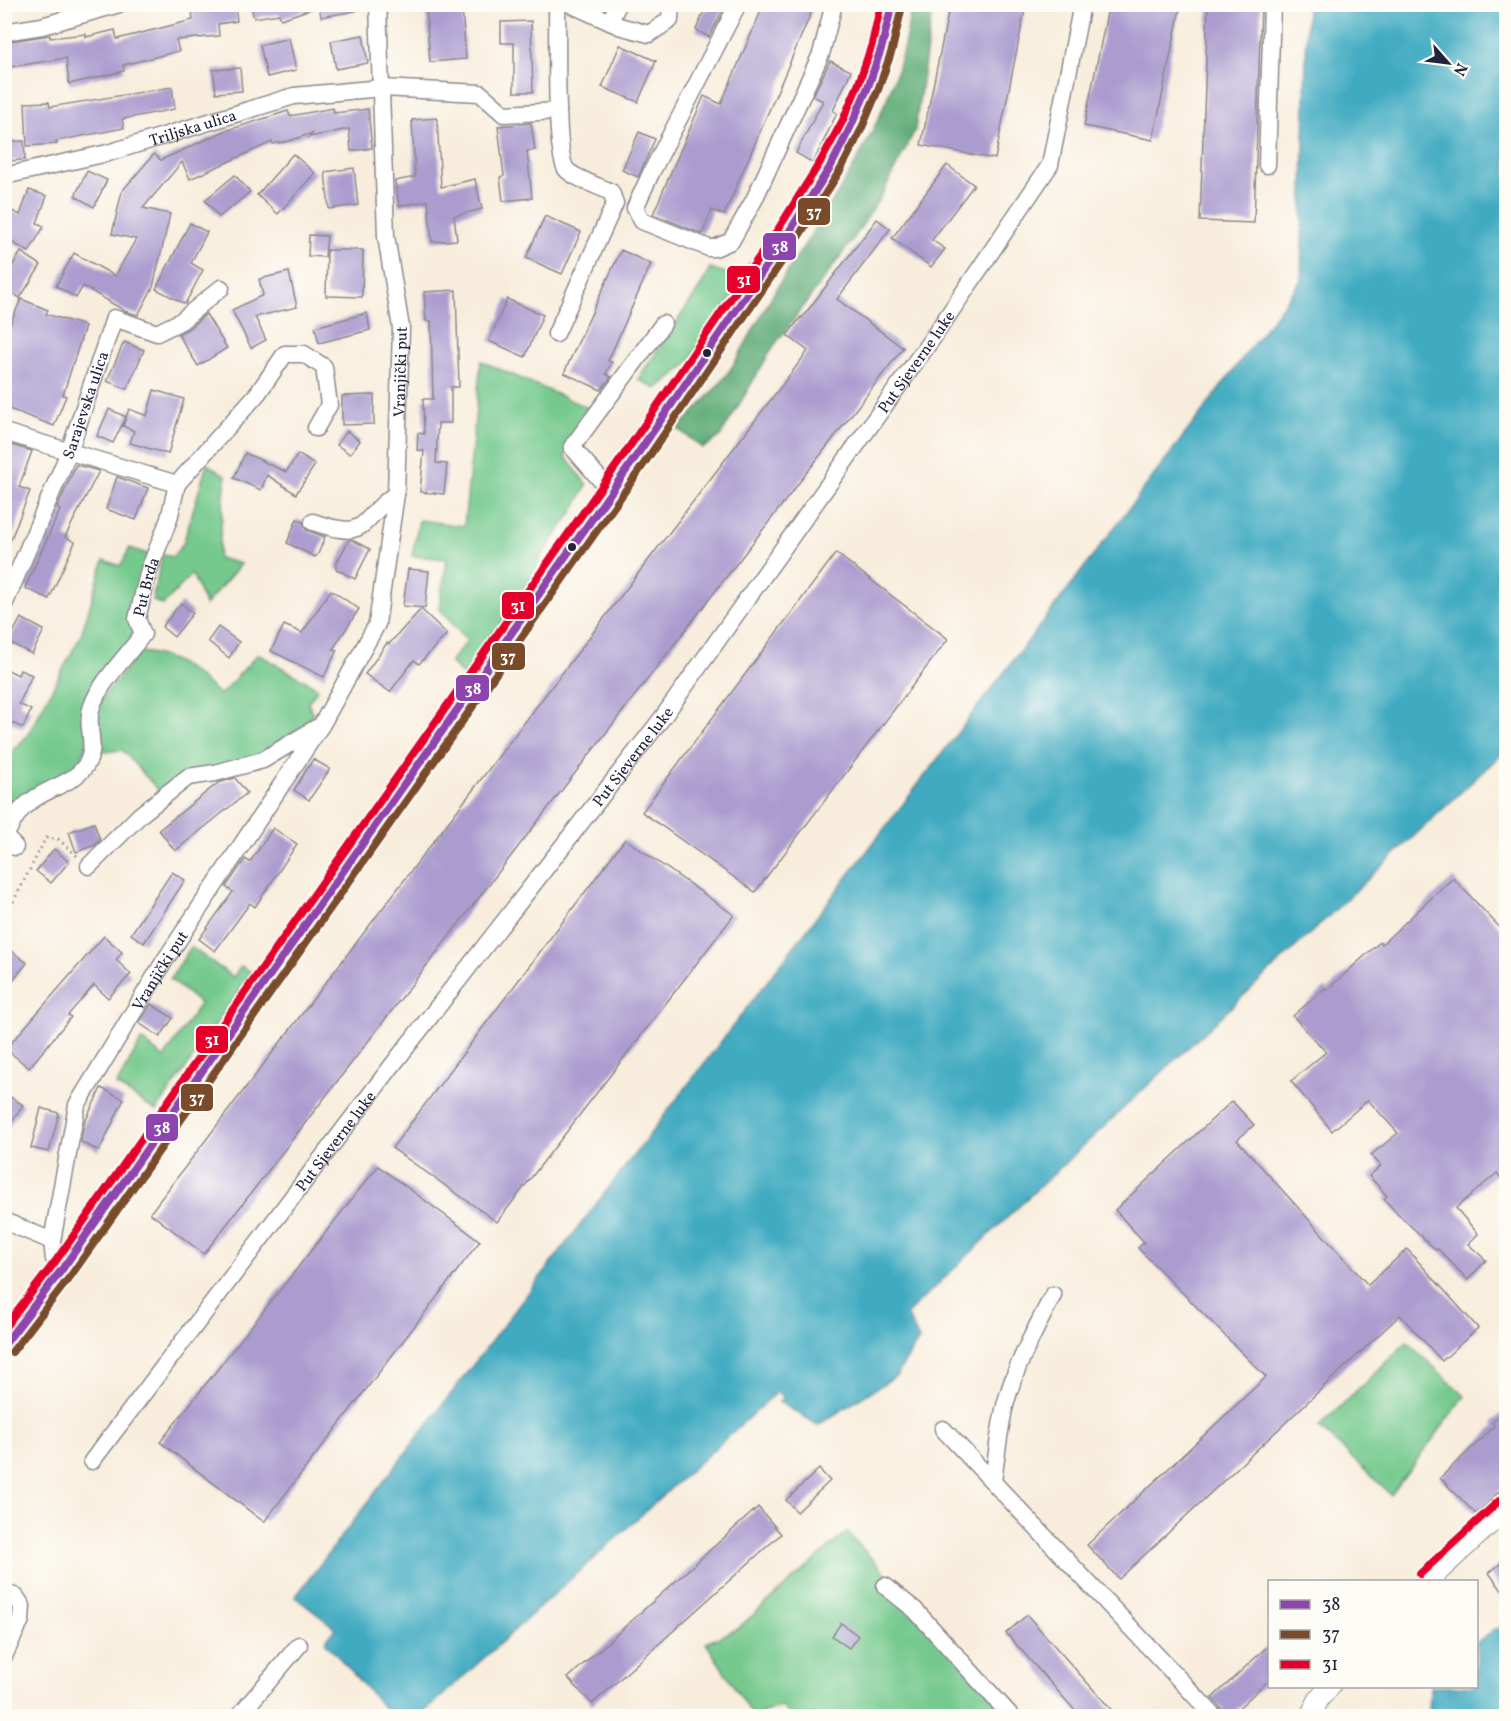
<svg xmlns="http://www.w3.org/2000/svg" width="1511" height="1721" font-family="Vollkorn,serif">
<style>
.green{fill:#75c98d;stroke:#4c7664;stroke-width:1.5}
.forest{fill:#60ad78;stroke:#41685a;stroke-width:1.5}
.water{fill:#41aac1;stroke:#32667e;stroke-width:1.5}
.building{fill:#aa9ccf}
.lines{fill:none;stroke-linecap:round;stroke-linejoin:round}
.minor-casing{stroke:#8d888c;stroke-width:19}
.major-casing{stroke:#8d888c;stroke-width:22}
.path{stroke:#8d888c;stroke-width:3;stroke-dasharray:1.5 4.5;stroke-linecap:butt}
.minor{stroke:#fff;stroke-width:16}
.major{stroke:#fff;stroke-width:20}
.bus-1-casing{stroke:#fdfcf7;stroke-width:12}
.bus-2-casing{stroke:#fdfcf7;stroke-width:12}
.bus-3-casing{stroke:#fdfcf7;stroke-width:12}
.bus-1{stroke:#8e44ad;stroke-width:8}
.bus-2{stroke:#7a4b2a;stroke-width:8}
.bus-3{stroke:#e4002b;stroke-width:8}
.bus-dot{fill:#22223b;stroke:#fdfcf7;stroke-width:2}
.labels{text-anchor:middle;stroke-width:6;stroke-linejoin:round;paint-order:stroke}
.street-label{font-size:16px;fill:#22223b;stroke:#fdfcf7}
.line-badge{stroke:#fdfcf7;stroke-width:2}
.badge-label{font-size:16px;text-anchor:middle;font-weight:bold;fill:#fff}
</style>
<rect width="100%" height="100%" fill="#fdfcf7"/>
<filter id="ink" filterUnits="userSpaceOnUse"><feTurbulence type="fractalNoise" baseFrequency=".0167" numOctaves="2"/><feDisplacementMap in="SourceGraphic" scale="12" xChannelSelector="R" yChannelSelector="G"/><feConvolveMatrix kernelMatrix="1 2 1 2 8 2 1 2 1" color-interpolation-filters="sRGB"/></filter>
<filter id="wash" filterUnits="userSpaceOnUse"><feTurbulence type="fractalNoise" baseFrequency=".008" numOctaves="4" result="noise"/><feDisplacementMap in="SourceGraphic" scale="24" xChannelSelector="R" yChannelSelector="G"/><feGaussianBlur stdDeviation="1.35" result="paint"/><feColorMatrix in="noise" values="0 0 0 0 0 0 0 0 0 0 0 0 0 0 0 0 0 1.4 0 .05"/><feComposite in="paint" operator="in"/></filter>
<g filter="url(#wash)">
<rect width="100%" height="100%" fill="#f8eddc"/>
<g class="green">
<polygon points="775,235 685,366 656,389 638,379 701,286 710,268 737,277"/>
<polygon points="481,361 593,410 565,456 587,485 573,511 543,553 525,589 463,675 450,662 467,641 439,608 447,559 412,556 419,520 464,526"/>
<polygon points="207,464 226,476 218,558 241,564 205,605 192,574 163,605 152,600 163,554 172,557 183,544"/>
<polygon points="130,548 150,555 133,637 109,670 81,762 5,825 5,759 27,736 81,635 104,560 120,566"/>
<path d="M140 652C177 655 193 672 220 695L258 654 318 688 308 703 313 714 308 722 263 754 160 792 122 750 98 753 95 712 106 693Z"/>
<polygon points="191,947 233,977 241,966 252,973 156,1111 116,1085 142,1040 164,1058 200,1004 170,979"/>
<polygon points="1407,1342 1465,1396 1391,1495 1319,1427"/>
<polygon points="847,1532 1019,1716 791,1716 781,1706 753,1716 706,1643 737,1629"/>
</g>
<path class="forest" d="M911 5H933L915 130 883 193 854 238 773 347 720 437 703 448 678 429C696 409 717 390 732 367 749 339 763 310 780 283 835 196 900 111 911 5Z"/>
<g class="water">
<polygon points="1307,5 1506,5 1506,750 1033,1193 907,1314 919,1340 896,1376 818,1425 779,1402 784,1398 777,1392 420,1716 391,1716 325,1642 335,1628 295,1597 1071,585 1301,281"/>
<polygon points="1506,1626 1506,1716 1429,1716 1430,1687 1476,1686 1477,1642 1494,1630"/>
</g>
<g id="blocks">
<g class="building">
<polygon points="250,4 316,4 317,7 281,19 279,14 254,18"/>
<polygon points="319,4 355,4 356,11 321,17"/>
<polygon points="707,4 726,4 709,37 696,30"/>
<polygon points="764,4 815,4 724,215 712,210 702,234 653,214 704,96 721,104"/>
<polygon points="950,4 1026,4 995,159 921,145"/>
<polygon points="1109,4 1181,4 1153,140 1084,126"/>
<polygon points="1208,4 1261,4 1254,223 1200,221"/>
<polygon points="235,7 237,21 218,24 219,36 176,40 179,51 123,65 124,71 69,84 66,58 4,68 4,42 50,35 50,38 86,34 86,37 115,30 117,39 193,20 192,11"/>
<polygon points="462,8 466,59 430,62 426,11"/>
<polygon points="531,21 533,92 514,92 514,43 501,43 501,22"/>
<polygon points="363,35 368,63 336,69 331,41"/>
<polygon points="289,38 296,70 267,77 260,45"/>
<polygon points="620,45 656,61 638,102 602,87"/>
<polygon points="830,61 851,71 833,111 837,113 813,163 796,153 823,101 813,96"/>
<polygon points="240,68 242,91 216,93 213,70"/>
<polygon points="172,87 175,109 122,119 124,128 56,141 57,144 27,146 25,103 49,102 50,107"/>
<polygon points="333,108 334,113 368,109 372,148 351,151 349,129 309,137 313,133 289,141 273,144 272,142 190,179 182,162 143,208 170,214 153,287 138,315 125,311 83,286 76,298 56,286 74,253 115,276 136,239 112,234 122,191 154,154 161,160 225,131 288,111 290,116"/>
<polygon points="437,118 441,187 475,179 482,209 454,216 457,240 432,242 428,201 399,206 395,181 415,177 412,120"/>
<polygon points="531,123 535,150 527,151 532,198 503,201 500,177 504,176 498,126"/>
<polygon points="639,132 655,139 638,177 622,170"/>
<polygon points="24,141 25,160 4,161 4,142"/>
<polygon points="293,154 315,173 278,214 257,195"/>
<polygon points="947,165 974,185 932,240 945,249 931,267 892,238"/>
<polygon points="354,168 358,205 329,209 325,172"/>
<polygon points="87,171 107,180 94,207 75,196"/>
<polygon points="235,175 250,192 219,217 205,200"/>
<polygon points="29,190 47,196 37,223 44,226 29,252 4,238 4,207 20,215"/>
<polygon points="545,216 581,232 562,274 526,258"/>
<polygon points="877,219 890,229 837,299 903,348 204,1254 150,1213 808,351 787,335 801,317 802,318"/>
<polygon points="190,223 207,232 191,263 203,270 185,304 156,289"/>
<polygon points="309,235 327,236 325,257 308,256"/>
<polygon points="327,250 363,250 362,297 326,296"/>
<polygon points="621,250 651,264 608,361 612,362 606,374 611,377 601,390 564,373"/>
<polygon points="21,252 41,265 20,298 4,288 4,278"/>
<polygon points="289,272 297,307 255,317 266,340 251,348 232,310 263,295 259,279"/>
<polygon points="456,290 459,387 451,387 451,423 438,423 436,463 447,464 444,494 420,492 424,451 417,450 418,433 424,434 423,399 433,399 431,321 426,321 424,292"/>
<polygon points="21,299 48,310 46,314 85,326 63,395 66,396 54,426 4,407 4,339"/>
<polygon points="507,299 543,315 525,357 489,341"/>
<polygon points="367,313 370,330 319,343 315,327"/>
<polygon points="206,314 227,348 198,366 178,334 188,329"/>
<polygon points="124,342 144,350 127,389 107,381"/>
<polygon points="154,390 184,399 168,454 130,443 134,431 123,426 129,409 147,416"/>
<polygon points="374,395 374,424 342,425 342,396"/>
<polygon points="109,409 126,417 113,443 97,436"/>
<polygon points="347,431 360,441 350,454 337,445"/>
<polygon points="4,443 32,451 19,487 30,491 5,554"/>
<polygon points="245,453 286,472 298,454 315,465 296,494 267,475 261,490 234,478"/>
<polygon points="76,465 99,471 65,537 75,542 49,599 25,588 60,510 57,508"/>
<polygon points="117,477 148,488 136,520 106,509"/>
<polygon points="297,519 303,522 306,530 325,537 318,554 315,557 287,543"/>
<polygon points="349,540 352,540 370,549 355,579 336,569 336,564"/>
<polygon points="836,553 948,639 755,892 642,812"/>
<polygon points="408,569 429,571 425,608 403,606"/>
<polygon points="331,590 359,609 333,649 337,650 324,677 271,651 284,625 302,633"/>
<polygon points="181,603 193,613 174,637 162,627"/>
<polygon points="421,609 447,634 419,664 414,660 390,692 365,674 387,643 389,644"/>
<polygon points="21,618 44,630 32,654 8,642"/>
<polygon points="218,627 239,642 229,658 208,641"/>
<polygon points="4,668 18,675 20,670 32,675 19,704 31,710 23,728 4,719"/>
<polygon points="313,759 330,769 309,800 294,790"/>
<polygon points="235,778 247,793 175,851 159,830 218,783"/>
<polygon points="94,823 100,840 95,845 76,852 69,832"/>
<polygon points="273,828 297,844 255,907 250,903 215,951 199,939 233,892 226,887 245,859 250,862"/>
<polygon points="625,839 734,915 497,1222 392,1148"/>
<polygon points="54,849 69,862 51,883 36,871"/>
<polygon points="172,872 185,880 144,943 131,934"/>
<polygon points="1453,878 1506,934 1506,1184 1497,1173 1456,1208 1478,1234 1468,1244 1486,1260 1468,1280 1438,1249 1436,1250 1395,1211 1384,1199 1387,1196 1369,1176 1381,1166 1371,1155 1398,1133 1368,1100 1332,1131 1291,1081 1326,1052 1293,1016 1325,988 1327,990 1380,942 1382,944"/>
<polygon points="104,936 122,952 116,960 131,974 108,998 94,985 68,1015 71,1017 29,1068 6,1049"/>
<polygon points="4,945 27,963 4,991"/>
<polygon points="151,1004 173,1018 160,1037 139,1023"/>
<polygon points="101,1088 124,1099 99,1151 81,1142 84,1124"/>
<polygon points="4,1093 23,1105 4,1134"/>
<polygon points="1232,1101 1254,1125 1237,1140 1368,1285 1407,1249 1478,1328 1442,1361 1400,1315 1119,1579 1087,1545 1266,1377 1138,1248 1144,1242 1115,1210"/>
<polygon points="41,1108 59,1113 49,1152 31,1148"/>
<polygon points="378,1166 480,1241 264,1522 160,1442"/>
<polygon points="1506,1409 1506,1485 1476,1514 1440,1478 1495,1426 1492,1423"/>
<polygon points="819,1469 830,1481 797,1512 786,1500"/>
<polygon points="758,1507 781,1534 592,1704 568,1678"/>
<polygon points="1506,1559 1506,1596 1489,1573"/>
<polygon points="1027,1615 1117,1716 1080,1716 1006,1633"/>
<polygon points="841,1623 858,1636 849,1648 832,1636"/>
<polygon points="1269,1645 1269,1680 1230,1716 1224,1716 1222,1709 1212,1698"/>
</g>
</g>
</g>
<g filter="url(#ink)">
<use href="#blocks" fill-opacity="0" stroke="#8d888c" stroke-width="1.5"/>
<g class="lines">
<defs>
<g id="minor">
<polyline points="570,4 619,26 649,34 670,20 671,4"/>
<polyline points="738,4 651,173 635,208 642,221 709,248 715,248 731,241 754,200 821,54 834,4"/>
<polyline points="610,22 618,4"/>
<polyline points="4,32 42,26 119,4"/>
<polyline points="1267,165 1272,4"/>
<path id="s1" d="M4 176 108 153 294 96 382 88 480 93 504 114 558 111"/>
<path d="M556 334 615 203 611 192C600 187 572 177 566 169 554 152 558 32 557 4"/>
<polyline points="4,432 177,484"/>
<polyline points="611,492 572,447 663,324"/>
<path d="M313 522C371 542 357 520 396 494"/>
<path id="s2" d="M4 605 69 452 114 318 157 333 181 321 221 288"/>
<path id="s3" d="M15 847 5 837C10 826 16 814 25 806 43 788 72 786 86 765 99 745 84 726 92 706 100 682 128 655 143 634L137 619 149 570 169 519 177 484 258 393 285 354H304L324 367 329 405 316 428"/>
<polyline points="89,866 140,815 188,777 215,773 263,760 316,728"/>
<polyline points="4,1221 52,1241"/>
<path id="s4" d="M63 1268 54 1259 52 1241 77 1105 165 960 322 724 377 624 396 494 401 328 386 236 378 4"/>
<polyline points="943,1429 1214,1716"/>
<path id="s5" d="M92 1461 391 1067 663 717 934 336 1050 165 1082 4"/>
<path d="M993 1481C997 1455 999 1427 1006 1402 1016 1364 1036 1329 1053 1295"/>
<polyline points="885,1586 915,1610 1011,1716"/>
<polyline points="4,1592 16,1597 22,1606 21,1620 4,1656"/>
<polyline points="239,1716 299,1645"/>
</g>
<g id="major">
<path d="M4 1346 63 1268C229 1031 396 794 564 558 623 475 681 392 738 308 802 213 872 120 892 4"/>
<polyline points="1427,1582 1506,1509"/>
<polyline points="1310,1716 1319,1699 1330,1686"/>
</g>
</defs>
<use href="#minor" class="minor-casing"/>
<use href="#major" class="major-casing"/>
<polyline class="path" points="13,902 46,838 58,839 77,856"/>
<use href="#minor" class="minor"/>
<use href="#major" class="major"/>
<defs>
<polyline id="bus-1" points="4,1345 63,1268 630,465 786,237 832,164 851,126 868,87 882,46 892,4"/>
<polyline id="bus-2" points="12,1352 72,1274 639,471 795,242 841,169 861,130 878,90 892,50 902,6"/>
<g id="bus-3">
<polyline points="4,1328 55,1262 621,459 777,231 822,159 842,122 859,83 872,44 881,4"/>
<polyline points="1420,1574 1499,1501"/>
</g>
</defs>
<use href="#bus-1" class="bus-1-casing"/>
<use href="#bus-2" class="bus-2-casing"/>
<use href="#bus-3" class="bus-3-casing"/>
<use href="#bus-1" class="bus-1"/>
<use href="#bus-2" class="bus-2"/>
<use href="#bus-3" class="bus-3"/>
</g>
</g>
<g class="bus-dot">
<circle cx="707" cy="353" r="5"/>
<circle cx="572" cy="547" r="5"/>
</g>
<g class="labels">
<g class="street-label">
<text dy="6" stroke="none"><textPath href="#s1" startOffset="195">Triljska ulica</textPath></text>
<text dy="6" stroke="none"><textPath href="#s5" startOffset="1374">Put Sjeverne luke</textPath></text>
<text dy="6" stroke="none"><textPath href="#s4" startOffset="990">Vranjički put</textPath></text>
<text dy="6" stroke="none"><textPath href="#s2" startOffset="216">Sarajevska ulica</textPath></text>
<text dy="6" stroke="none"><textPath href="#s3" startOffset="324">Put Brda</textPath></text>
<text dy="6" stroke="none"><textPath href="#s5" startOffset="888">Put Sjeverne luke</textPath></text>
<text dy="6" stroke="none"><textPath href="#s4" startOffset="327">Vranjički put</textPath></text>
<text dy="6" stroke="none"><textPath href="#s5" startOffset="402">Put Sjeverne luke</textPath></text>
</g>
</g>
<g class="line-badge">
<rect x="797" y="197" width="34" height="29" rx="6" fill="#7a4b2a"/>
<rect x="762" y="232" width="35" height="29" rx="6" fill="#8e44ad"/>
<rect x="726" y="265" width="35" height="29" rx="6" fill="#e4002b"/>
<rect x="501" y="591" width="34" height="29" rx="6" fill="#e4002b"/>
<rect x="491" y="642" width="35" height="29" rx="6" fill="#7a4b2a"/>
<rect x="455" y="674" width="35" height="28" rx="6" fill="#8e44ad"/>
<rect x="195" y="1025" width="34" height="29" rx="6" fill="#e4002b"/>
<rect x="180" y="1083" width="34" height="29" rx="6" fill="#7a4b2a"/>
<rect x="145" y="1113" width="34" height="29" rx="6" fill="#8e44ad"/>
</g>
<g class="badge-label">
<text x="814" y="217">37</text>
<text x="780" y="252">38</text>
<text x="744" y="285">31</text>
<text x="518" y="611">31</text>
<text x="508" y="662">37</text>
<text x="473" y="694">38</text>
<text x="212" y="1045">31</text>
<text x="197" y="1103">37</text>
<text x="162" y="1133">38</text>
</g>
<rect width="1511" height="1721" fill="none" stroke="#fdfcf7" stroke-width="24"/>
<rect x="1268" y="1580" width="210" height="108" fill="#fdfcf7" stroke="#a5a5ac" stroke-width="1.5"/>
<rect x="1280" y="1600" width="30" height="9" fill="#8e44ad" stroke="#a5a5ac" stroke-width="1.5"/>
<text x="1322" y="1610" font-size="18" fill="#22223b">38</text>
<rect x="1280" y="1630" width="30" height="9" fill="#7a4b2a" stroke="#a5a5ac" stroke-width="1.5"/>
<text x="1322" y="1640" font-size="18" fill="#22223b">37</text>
<rect x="1280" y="1660" width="30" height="9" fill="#e4002b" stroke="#a5a5ac" stroke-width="1.5"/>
<text x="1322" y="1670" font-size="18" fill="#22223b">31</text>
<g transform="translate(1448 63) rotate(118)" stroke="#fdfcf7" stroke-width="4.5" paint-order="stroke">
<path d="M0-4.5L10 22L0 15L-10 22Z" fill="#22223b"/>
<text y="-9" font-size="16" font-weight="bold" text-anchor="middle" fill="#22223b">N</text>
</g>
</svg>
